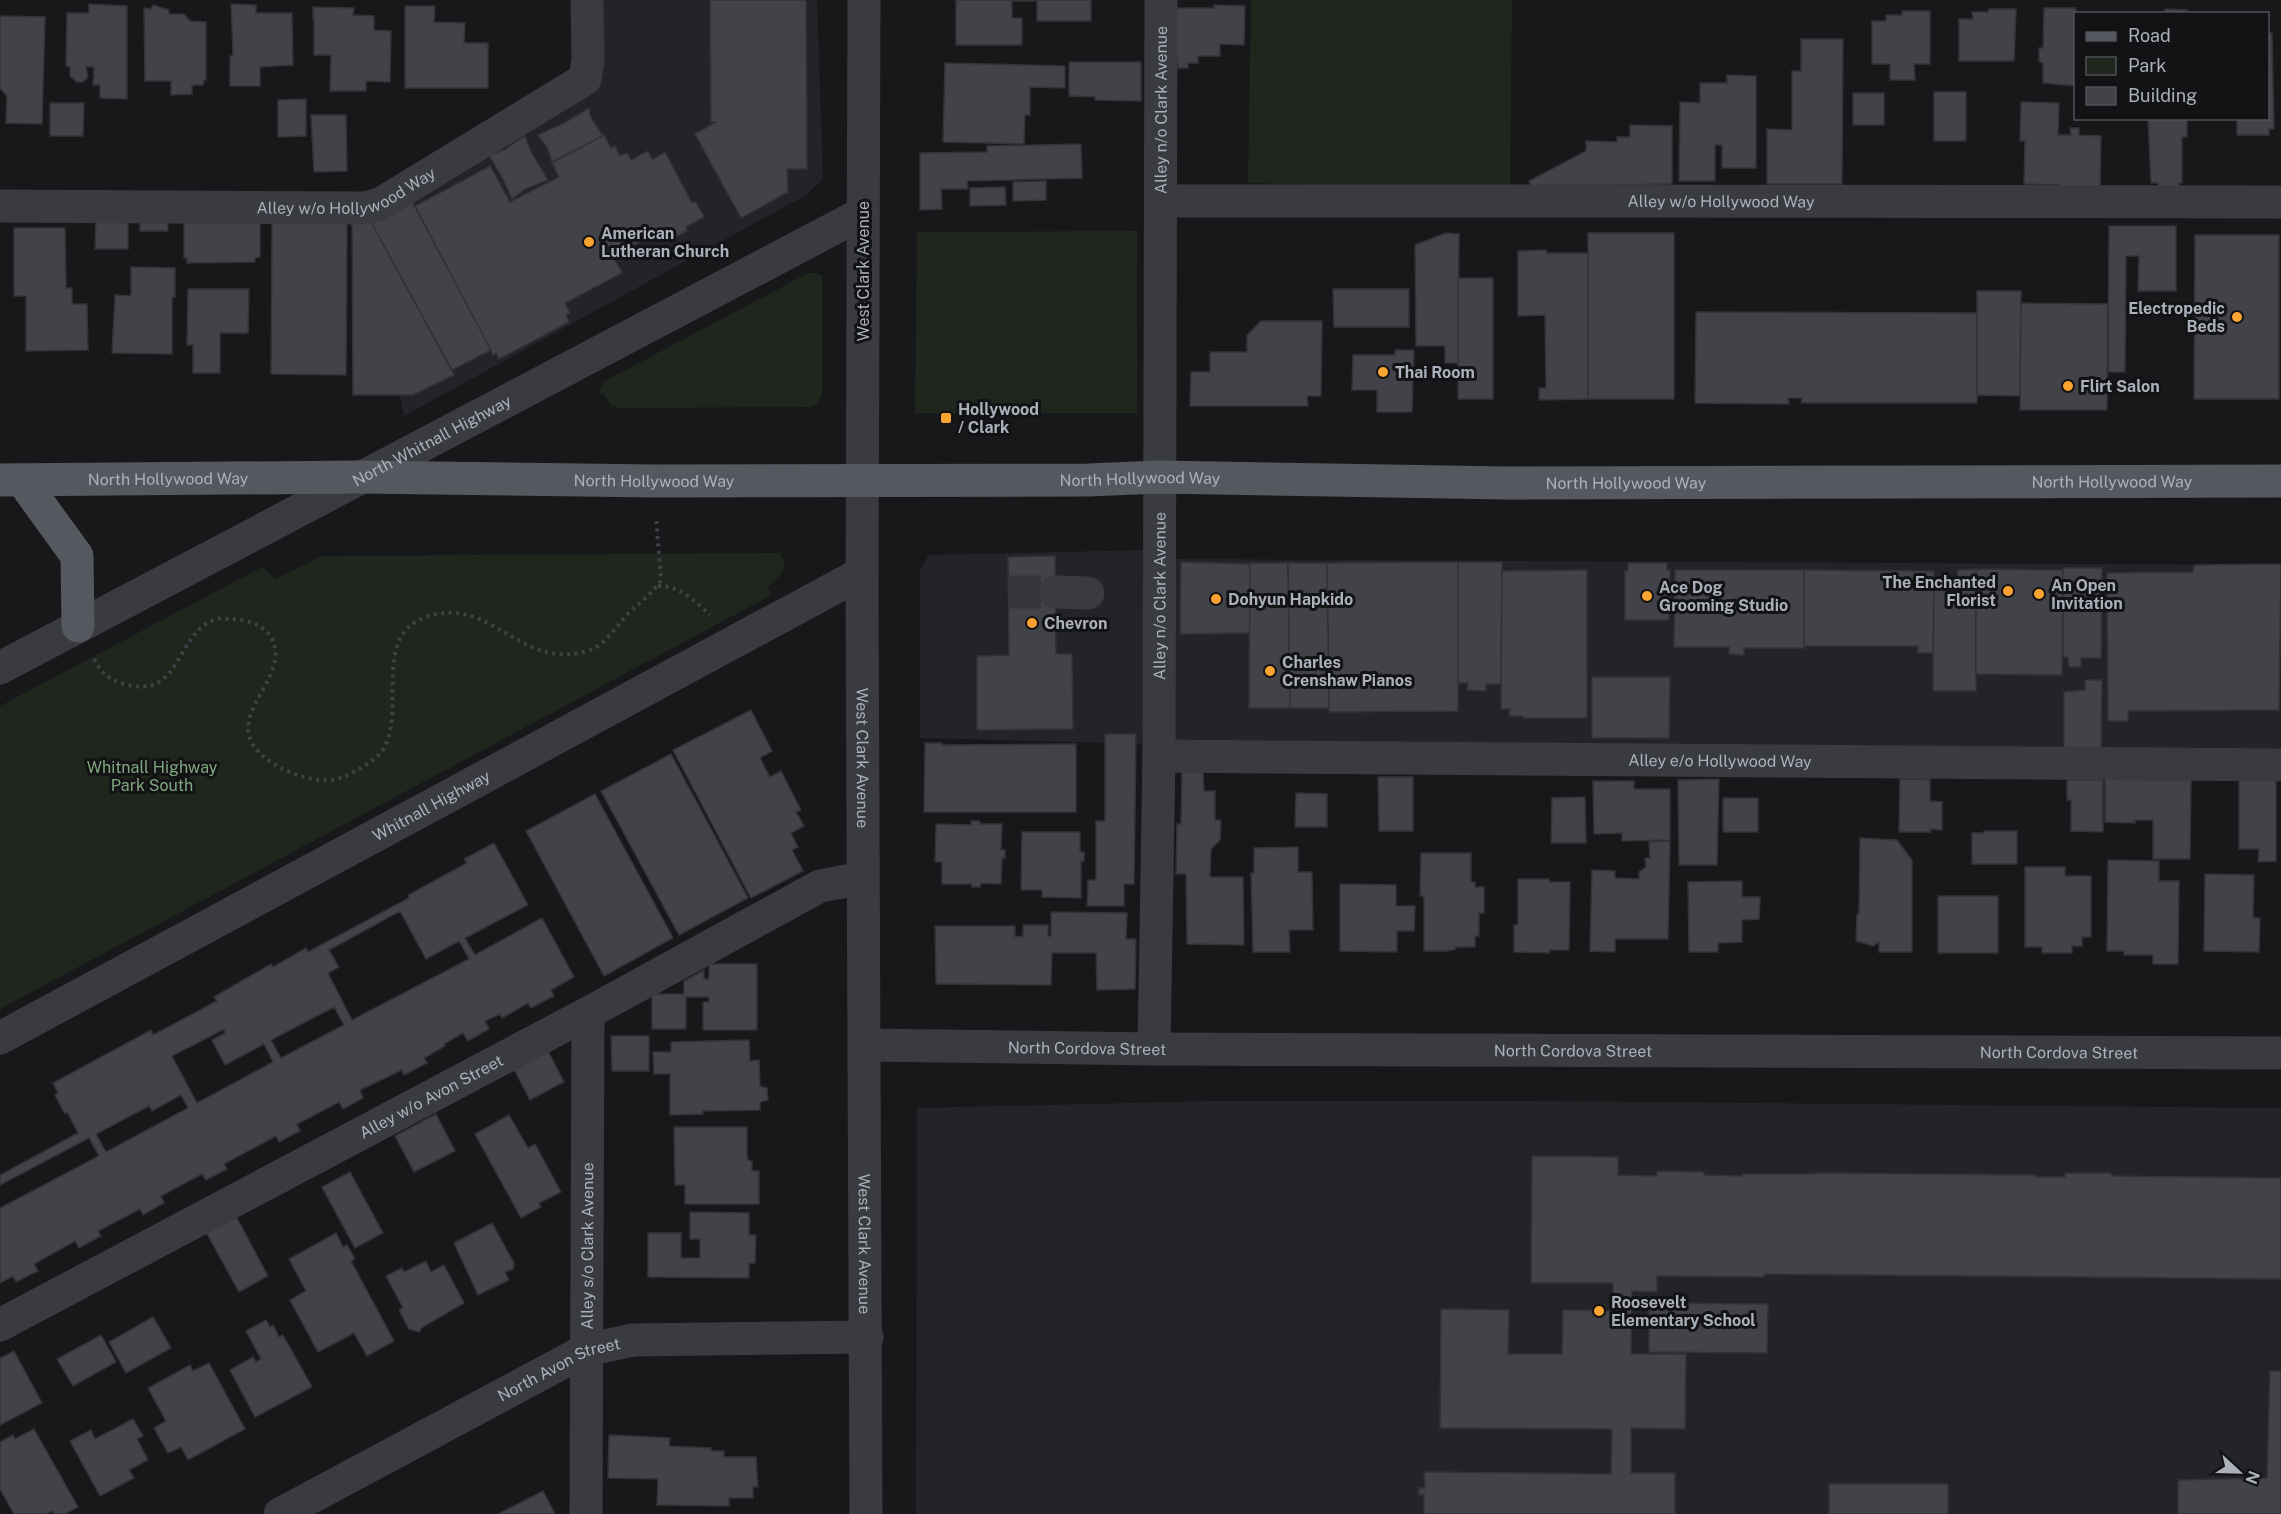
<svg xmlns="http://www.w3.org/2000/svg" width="2281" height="1514" font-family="'Public Sans',sans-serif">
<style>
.built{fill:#242428}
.green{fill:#1e261e}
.building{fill:#424348;stroke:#323337;stroke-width:1.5;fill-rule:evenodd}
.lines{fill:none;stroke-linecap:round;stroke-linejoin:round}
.minor-tunnel{stroke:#35373b;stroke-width:33;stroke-dasharray:33 16;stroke-linecap:butt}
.path{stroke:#3f4247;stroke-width:4;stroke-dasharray:3 4.5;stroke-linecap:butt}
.minor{stroke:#393b40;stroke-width:33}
.major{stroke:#55585f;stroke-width:33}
.poi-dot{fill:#fba430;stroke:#131316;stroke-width:2}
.labels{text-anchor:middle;stroke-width:6;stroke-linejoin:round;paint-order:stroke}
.street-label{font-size:16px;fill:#aab1bb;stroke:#131316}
.poi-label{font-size:16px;font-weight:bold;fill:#aab1bb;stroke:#131316;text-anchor:start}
.park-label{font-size:16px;fill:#81a780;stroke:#131316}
</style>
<rect width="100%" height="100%" fill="#18181b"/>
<g class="built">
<polygon points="601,0 817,0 823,179 806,195 404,416 364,208 572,88"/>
<polygon points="1148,550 1147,744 920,738 920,569 929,555"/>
<polygon points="1175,559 2281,565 2281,763 1173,744"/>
<polygon points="1213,1101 1535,1101 2281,1108 2281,1514 916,1514 917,1108"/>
</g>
<g class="green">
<polygon points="1251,0 1512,0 1510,190 1248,183"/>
<polygon points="1137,231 1137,413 915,413 917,232"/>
<polygon points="808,273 816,273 822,276 822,395 817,403 811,407 618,408 611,406 604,394 598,393 603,382"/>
<path d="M780 553C791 568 778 578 767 587L772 595 0 1009V706L262 567 275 579 323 556Z"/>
</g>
<g class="building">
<polygon points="710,0 806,0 807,169 787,169 788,192 741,218 695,134 716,122 711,122"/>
<polygon points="956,0 1091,0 1091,21 1037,21 1037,1 1012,1 1012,18 1022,18 1022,45 956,45"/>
<polygon points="89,4 127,6 127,99 100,98 100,85 93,85 94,67 86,67 88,77 83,82 77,82 70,76 70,67 66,66 67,13 89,13"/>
<polygon points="231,4 256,5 256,13 292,13 293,65 260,67 260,86 230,86 230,56 233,56"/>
<polygon points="153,5 169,10 169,14 184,14 190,21 206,22 206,80 204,80 203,85 192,85 192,94 171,95 171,81 145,81 144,8 151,9"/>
<polygon points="1214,5 1245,6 1244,45 1220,44 1220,56 1198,56 1198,63 1188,63 1188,68 1178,68 1178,63 1173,64 1174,8 1214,8"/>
<polygon points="405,6 435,6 434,22 465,23 464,43 488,43 488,88 405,88"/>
<polygon points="313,7 354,8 353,15 374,16 374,30 391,31 390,82 366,81 366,91 330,91 331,55 314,55 314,19 313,19"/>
<polygon points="2044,8 2076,8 2076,86 2043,83 2043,63 2039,62 2039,48 2043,48"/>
<polygon points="1989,9 2016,9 2014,61 1959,61 1959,19 1973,19 1972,12 1988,12"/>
<polygon points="2165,9 2187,10 2187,14 2122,14 2122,12 2165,12"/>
<polygon points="1902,11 1930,11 1930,64 1914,64 1915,80 1890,80 1890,64 1872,64 1872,21 1886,21 1886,15 1902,15"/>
<polygon points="0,16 45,17 42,124 6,123 7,96 0,88"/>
<polygon points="2268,33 2272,33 2274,129 2269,129 2269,135 2237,135 2237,118 2268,118"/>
<polygon points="1801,39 1843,39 1842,184 1767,184 1767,129 1792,130 1792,71 1801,71"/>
<polygon points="1069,62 1141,62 1141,101 1095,100 1095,97 1069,96"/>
<polygon points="945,63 1065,66 1065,88 1030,87 1030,115 1025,115 1024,144 943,142"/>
<polygon points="1727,75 1756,76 1756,168 1722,168 1722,145 1715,145 1715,181 1679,181 1680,102 1700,103 1700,83 1727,83"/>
<rect x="1934" y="92" width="32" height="49"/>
<rect x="1853" y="93" width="31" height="32"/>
<polygon points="306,99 306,136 278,137 278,100"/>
<polygon points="2021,102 2059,103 2058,135 2071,135 2070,128 2079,128 2079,135 2101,136 2100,189 2059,189 2059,185 2024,184 2025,141 2020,141"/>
<polygon points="50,103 84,103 83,136 50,136"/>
<polygon points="589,108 590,116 603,136 552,162 547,147 538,135 566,122"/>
<polygon points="311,115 346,115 347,171 314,172"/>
<polygon points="2148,118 2187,118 2187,137 2182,137 2182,183 2179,183 2179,189 2158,189 2158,183 2151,183"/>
<polygon points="1630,125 1672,126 1672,184 1531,186 1529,181 1586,151 1586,141 1617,142 1617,137 1630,137"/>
<polygon points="604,135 611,148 615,146 620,156 627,153 631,160 648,151 652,160 665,152 692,203 696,202 704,217 686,227 687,231 666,242 660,231 613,256 622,273 565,303 570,313 566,315 569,322 499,359 496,353 493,355 415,206 490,166 510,202 559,177 552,163"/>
<polygon points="525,136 531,152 548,180 525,189 512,199 503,179 489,155 504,150"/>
<polygon points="1081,144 1082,178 967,181 968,189 941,189 942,209 920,210 920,153 987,152 987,146"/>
<polygon points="1046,181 1046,200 1013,201 1013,182"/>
<polygon points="1005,187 1006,205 970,206 970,188"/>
<polygon points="409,196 491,350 452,370 371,222"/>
<polygon points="96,215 128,215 128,249 95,249"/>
<polygon points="184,215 260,216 260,257 255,258 255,262 187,263 187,258 184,258"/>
<polygon points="140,217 167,217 168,231 140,231"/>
<polygon points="272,221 347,222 346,375 271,374"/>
<polygon points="352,222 371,222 454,375 413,395 353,395"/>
<polygon points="2109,226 2176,226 2176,291 2138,291 2139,256 2126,256 2125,372 2108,372"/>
<polygon points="14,228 65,228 66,288 72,288 72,304 87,304 88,350 26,351 26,296 14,296"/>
<polygon points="1446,233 1459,234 1458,363 1445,363 1445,346 1416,346 1415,245"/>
<rect x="1588" y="233" width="86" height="166"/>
<polygon points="2195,235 2279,235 2279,399 2194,399"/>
<polygon points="1546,250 1547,253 1588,253 1588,399 1539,400 1539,388 1546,388 1545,315 1518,316 1518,251"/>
<polygon points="131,267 175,268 175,297 172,297 172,354 112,353 115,295 131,296"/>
<rect x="1458" y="278" width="35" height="121"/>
<polygon points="188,289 249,289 248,333 220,333 220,373 193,373 193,345 187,345"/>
<polygon points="1333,289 1409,289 1409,327 1334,327"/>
<polygon points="1977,291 2021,291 2020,396 1977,395"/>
<polygon points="2021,303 2108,304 2107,410 2020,410"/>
<polygon points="1696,312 1977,313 1977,403 1801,403 1802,398 1788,398 1789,404 1695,403"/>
<polygon points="1261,321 1322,321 1321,396 1307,396 1308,406 1190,406 1191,372 1210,372 1210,352 1247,352 1247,335"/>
<polygon points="1395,350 1414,350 1412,412 1377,412 1377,390 1352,390 1353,355 1395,355"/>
<polygon points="1055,556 1056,654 1072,654 1073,729 977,730 977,656 1009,655 1008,557"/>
<polygon points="1181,562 1250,564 1250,633 1180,634"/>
<polygon points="1458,562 1458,711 1329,712 1327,563"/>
<polygon points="1458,562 1502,562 1501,684 1486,684 1486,691 1467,690 1468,683 1458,683"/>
<polygon points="1250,563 1288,563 1290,708 1249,708"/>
<polygon points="1288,563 1327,563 1329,708 1290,708"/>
<polygon points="1628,563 1667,563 1667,570 1670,570 1669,620 1625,620 1625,571 1628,571"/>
<polygon points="2281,564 2279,710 2128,711 2128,721 2108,721 2107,573 2193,572 2194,565"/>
<polygon points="2063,568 2102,568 2101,658 2081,658 2081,667 2069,667 2068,657 2063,657"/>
<polygon points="1976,569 1976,691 1933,691 1934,581 1957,581 1958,570"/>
<polygon points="1976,569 2063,570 2062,675 1976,674"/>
<polygon points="1587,570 1587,718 1523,718 1523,716 1509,716 1510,709 1501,709 1502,571"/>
<polygon points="1675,570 1804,570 1804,648 1744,648 1744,655 1729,654 1729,647 1674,647"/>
<polygon points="1804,570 1934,571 1933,653 1918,653 1918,646 1804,646"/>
<polygon points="1592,677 1670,677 1669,738 1592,738"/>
<polygon points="2085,680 2102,680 2101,751 2064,749 2064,692 2085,690"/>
<polygon points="751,710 772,751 760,758 770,777 781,771 801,810 796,812 804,826 791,833 798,847 792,850 803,871 751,898 673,750"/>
<polygon points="1105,734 1136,734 1134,884 1124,884 1124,906 1087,906 1088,880 1096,880 1096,821 1105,821"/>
<polygon points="925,743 942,743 942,745 1076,744 1076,812 924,812"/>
<polygon points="671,754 748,898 679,935 601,791"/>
<polygon points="1203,771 1204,791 1215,791 1215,820 1220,820 1221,823 1220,840 1211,849 1210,877 1243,877 1244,945 1187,944 1186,874 1176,874 1177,824 1181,824 1182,772"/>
<polygon points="1378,777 1413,777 1413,831 1379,831"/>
<polygon points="1719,779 1717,865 1679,865 1678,780"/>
<polygon points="1900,779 1930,779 1930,801 1942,802 1942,830 1930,829 1931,832 1899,832"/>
<polygon points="2105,779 2191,780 2190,859 2153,859 2153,820 2135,820 2135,823 2105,822"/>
<polygon points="2067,780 2103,780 2103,832 2071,831 2071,800 2067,800"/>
<polygon points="2239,780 2276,780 2276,861 2258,862 2259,849 2239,849"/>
<polygon points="1593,781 1634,781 1634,789 1670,789 1670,840 1622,841 1622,833 1594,834"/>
<polygon points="1296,793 1327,794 1327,827 1295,827"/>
<polygon points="595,794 673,938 604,976 526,831"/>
<polygon points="1585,797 1586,843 1551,843 1552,798"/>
<rect x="1723" y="798" width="35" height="34"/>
<polygon points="971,821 980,821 980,824 1002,824 1001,850 1005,850 1005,858 1002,858 1001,884 981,883 980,887 972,887 971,884 942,884 942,862 935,862 936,824 971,825"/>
<polygon points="1984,831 2017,831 2017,864 1972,864 1972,833 1984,833"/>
<polygon points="1022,832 1080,832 1080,852 1084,852 1084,861 1081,861 1081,898 1042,897 1042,890 1021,890"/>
<polygon points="1860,838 1897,840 1912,860 1912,952 1879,952 1879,942 1873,946 1856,941 1857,914 1859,914"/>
<polygon points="1670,841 1668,939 1615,939 1615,952 1590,951 1592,870 1615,871 1615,878 1639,879 1639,872 1646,867 1645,858 1650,858 1649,842"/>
<path d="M494 843 528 905 465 938 475 955 542 918 574 977 551 990 554 996 531 1008 528 1003 502 1018 500 1014 485 1021 489 1029 468 1041 463 1033 444 1044 445 1046 424 1058 427 1063 404 1075 402 1070 360 1090 363 1098 343 1109 339 1102 297 1124 300 1131 279 1142 276 1136 224 1164 227 1169 206 1180 202 1174 161 1196 164 1203 143 1215 140 1209 98 1231 101 1236 79 1248 75 1241 34 1264 38 1271 16 1282 13 1276 0 1283V1208L99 1156 89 1138 0 1185V1175L78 1133 67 1112 65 1114 55 1095 58 1093 53 1083 151 1030 153 1035 217 1001 214 997 271 964 273 967 306 948 308 952 409 898 408 895 467 863 464 859ZM400 911 426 959 459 941 469 959 352 1020 328 973 339 967 329 950ZM334 1007 344 1025 281 1058 271 1040ZM224 1029 225 1033 212 1040 225 1065 264 1044 273 1062 197 1103 172 1056ZM181 1095 188 1108 106 1152 96 1134 149 1106 152 1111Z"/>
<polygon points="1298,847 1298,872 1312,872 1313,930 1289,930 1290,952 1253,952 1251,873 1254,873 1254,848"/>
<polygon points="1421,853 1471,853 1471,882 1475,882 1475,887 1484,887 1484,913 1479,913 1479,936 1475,936 1475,947 1455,947 1456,949 1447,951 1424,951 1424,896 1420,896"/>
<polygon points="2108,860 2159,861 2159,881 2179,881 2178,964 2153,964 2153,955 2124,955 2124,951 2107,951"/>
<polygon points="2025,867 2065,867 2065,876 2091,876 2091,937 2082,937 2082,946 2072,946 2072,953 2042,953 2042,947 2025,947"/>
<polygon points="2205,874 2254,875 2253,918 2260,918 2259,952 2204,951"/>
<polygon points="1518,879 1549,879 1549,882 1570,882 1569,950 1549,950 1549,953 1514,952 1514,925 1518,925"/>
<polygon points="1742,881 1742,897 1760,897 1759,919 1742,920 1742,942 1718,943 1718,952 1689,952 1688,882"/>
<polygon points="1340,884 1396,885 1396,906 1415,906 1414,931 1397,931 1397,952 1340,951"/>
<rect x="1938" y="896" width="60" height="57"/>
<polygon points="1051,912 1127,913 1126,939 1136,939 1135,989 1097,990 1096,953 1052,953 1051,985 936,984 935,926 1015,926 1015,937 1023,936 1023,925 1048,925 1048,936 1051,936"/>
<polygon points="709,964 757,964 757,1030 703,1030 703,1002 709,1002 709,997 686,997 686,1029 652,1029 652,994 684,994 684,981 704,970 704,979 709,979"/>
<polygon points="611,1036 649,1036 649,1071 612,1071"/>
<polygon points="749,1040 750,1061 759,1060 760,1086 767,1088 768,1100 760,1102 760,1110 703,1111 703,1114 670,1115 670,1074 654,1074 653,1052 671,1052 671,1042"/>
<polygon points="548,1051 564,1082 530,1100 514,1069"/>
<polygon points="436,1114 455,1151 414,1172 395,1136"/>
<polygon points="509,1115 528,1148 535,1144 561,1192 539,1203 541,1207 521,1218 475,1134"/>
<polygon points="674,1127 747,1127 747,1159 752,1162 752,1171 759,1171 759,1204 685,1204 685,1185 675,1185"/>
<polygon points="1532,1156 1618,1157 1618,1175 1657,1176 1657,1171 1704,1172 1704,1175 1742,1176 1742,1174 1815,1174 1815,1173 2036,1175 2036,1177 2065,1177 2065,1173 2111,1173 2112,1176 2281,1178 2281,1279 1764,1274 1764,1277 1657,1276 1657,1292 1632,1291 1631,1354 1686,1354 1685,1429 1631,1428 1631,1473 1675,1473 1675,1514 1424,1514 1424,1494 1419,1495 1419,1488 1425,1488 1424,1472 1611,1474 1612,1429 1440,1428 1441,1309 1509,1310 1508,1354 1562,1354 1563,1310 1613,1311 1613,1283 1531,1283"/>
<polygon points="350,1172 383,1233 355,1248 322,1187"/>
<polygon points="690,1212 749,1213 749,1235 756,1235 755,1263 749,1263 749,1278 648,1277 648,1233 681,1233 681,1258 700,1258 700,1239 690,1239"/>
<polygon points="236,1216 268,1276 239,1292 206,1232"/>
<polygon points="492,1223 514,1263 513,1269 505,1272 509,1280 478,1295 454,1243"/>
<polygon points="336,1233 343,1247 347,1245 355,1259 351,1261 394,1341 367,1356 354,1333 318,1352 290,1300 306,1291 289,1259"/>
<polygon points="426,1261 431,1272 444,1265 464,1303 421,1328 420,1332 409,1329 399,1310 403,1308 386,1276 402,1268 404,1272"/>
<polygon points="1649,1303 1768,1304 1767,1353 1649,1352"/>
<polygon points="153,1317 171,1348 126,1373 109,1342"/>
<polygon points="266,1320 270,1327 273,1325 279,1337 283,1335 312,1387 255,1417 230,1370 253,1357 256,1362 261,1359 246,1331"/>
<polygon points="101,1335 116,1362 73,1386 57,1359"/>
<polygon points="14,1351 42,1403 0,1425 0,1358"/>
<polygon points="209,1363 245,1429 188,1460 181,1447 168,1453 154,1428 166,1421 148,1388 190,1365 193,1371"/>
<polygon points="2270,1371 2281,1371 2281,1514 2178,1514 2178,1480 2267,1478"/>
<polygon points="133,1419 143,1436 137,1439 148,1460 129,1470 134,1478 100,1496 70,1441 91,1430 95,1439"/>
<polygon points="34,1429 78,1507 65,1514 54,1514 52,1511 46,1514 14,1514 0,1489 0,1442 13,1435 15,1439"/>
<polygon points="609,1435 670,1438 669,1446 711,1448 711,1451 724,1451 724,1457 756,1457 758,1487 753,1487 753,1498 729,1498 729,1506 657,1505 658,1479 608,1478"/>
<rect x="1829" y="1484" width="119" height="30"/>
<polygon points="543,1491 555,1514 498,1514"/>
</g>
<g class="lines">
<polyline class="minor-tunnel" points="1008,592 1055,592"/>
<g class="path">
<path d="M658 586C679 585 696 602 710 615"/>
<path d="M94 659C101 673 109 680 124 684 184 701 174 631 217 619 221 618 227 619 231 619 239 619 250 621 257 625 265 629 270 634 273 641 291 685 203 726 281 768 294 775 315 782 330 780 341 779 350 774 359 769 370 763 381 756 386 744 404 705 373 635 426 617 487 596 515 660 572 654 580 653 591 651 598 646 609 638 617 626 626 616 637 604 653 594 661 580L656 517"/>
</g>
<g class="minor">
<path id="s1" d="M864 0 862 592 866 1514"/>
<path id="s2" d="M1161 201C1534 199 1908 203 2281 202"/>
<path id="s3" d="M0 206 364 208 380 204 585 79 588 60 587 0"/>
<polyline points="1055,592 1088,593"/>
<path id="s4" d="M0 668 863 213"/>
<path id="s5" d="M1159 756 2281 765"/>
<path id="s6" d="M0 1038 862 573"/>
<path id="s7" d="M865 1045 1154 1049 2281 1053"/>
<path id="s8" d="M1154 1049 1159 756 1161 0"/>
<path id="s9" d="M0 1325 588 1013 820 886 863 878"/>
<path id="s10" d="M280 1514 586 1350 633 1340 867 1337"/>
<path id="s11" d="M586 1514 588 1013"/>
</g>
<g class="major">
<path id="s12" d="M0 480 360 477 654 481 1088 480 1159 477 1506 483 2281 481"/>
<polyline points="22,480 77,556 78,626"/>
</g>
</g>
<g class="poi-dot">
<circle cx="589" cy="242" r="6"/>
<circle cx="2237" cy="317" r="6"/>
<circle cx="1383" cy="372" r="6"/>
<circle cx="2068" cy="386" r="6"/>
<rect x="940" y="412" width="12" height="12" rx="3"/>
<circle cx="2008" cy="591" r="6"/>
<circle cx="2039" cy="594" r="6"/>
<circle cx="1647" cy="596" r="6"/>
<circle cx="1216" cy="599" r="6"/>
<circle cx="1032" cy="623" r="6"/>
<circle cx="1270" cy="671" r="6"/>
<circle cx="1599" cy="1311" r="6"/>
</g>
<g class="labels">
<g class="street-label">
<text dy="6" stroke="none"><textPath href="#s8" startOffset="939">Alley n/o Clark Avenue</textPath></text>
<text dy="6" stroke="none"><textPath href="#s3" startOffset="350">Alley w/o Hollywood Way</textPath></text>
<text dy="6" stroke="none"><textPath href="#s2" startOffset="560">Alley w/o Hollywood Way</textPath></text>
<text transform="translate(863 271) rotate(-90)" y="6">West Clark Avenue</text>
<text dy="6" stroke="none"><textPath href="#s4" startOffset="488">North Whitnall Highway</textPath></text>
<text dy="6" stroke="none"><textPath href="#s12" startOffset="168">North Hollywood Way</textPath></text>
<text dy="6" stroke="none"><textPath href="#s12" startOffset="1140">North Hollywood Way</textPath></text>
<text dy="6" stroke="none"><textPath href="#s12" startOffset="654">North Hollywood Way</textPath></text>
<text dy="6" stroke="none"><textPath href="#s12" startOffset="2112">North Hollywood Way</textPath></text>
<text dy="6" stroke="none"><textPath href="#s12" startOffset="1626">North Hollywood Way</textPath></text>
<text dy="6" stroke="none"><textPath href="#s8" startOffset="453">Alley n/o Clark Avenue</textPath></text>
<text dy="6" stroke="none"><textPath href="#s1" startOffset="758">West Clark Avenue</textPath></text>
<text dy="6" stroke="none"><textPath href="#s5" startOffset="561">Alley e/o Hollywood Way</textPath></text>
<text dy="6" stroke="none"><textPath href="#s6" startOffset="490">Whitnall Highway</textPath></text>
<text dy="6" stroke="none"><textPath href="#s7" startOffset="222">North Cordova Street</textPath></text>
<text dy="6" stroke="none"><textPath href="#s7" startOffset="708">North Cordova Street</textPath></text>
<text dy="6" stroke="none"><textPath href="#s7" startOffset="1194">North Cordova Street</textPath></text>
<text dy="6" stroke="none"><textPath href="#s9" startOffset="488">Alley w/o Avon Street</textPath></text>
<text dy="6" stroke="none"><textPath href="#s1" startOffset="1244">West Clark Avenue</textPath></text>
<text dy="6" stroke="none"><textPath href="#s11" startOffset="268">Alley s/o Clark Avenue</textPath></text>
<text dy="6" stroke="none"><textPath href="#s10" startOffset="315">North Avon Street</textPath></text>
</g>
<g class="poi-label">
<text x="601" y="239">American<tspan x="601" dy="18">Lutheran Church</tspan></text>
<text x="2225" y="314" text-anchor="end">Electropedic<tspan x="2225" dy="18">Beds</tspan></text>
<text x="1395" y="378">Thai Room</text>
<text x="2080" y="392">Flirt Salon</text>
<text x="958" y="415">Hollywood<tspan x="958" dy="18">/ Clark</tspan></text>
<text x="1996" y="588" text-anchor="end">The Enchanted<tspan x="1996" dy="18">Florist</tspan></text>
<text x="2051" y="591">An Open<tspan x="2051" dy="18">Invitation</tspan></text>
<text x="1659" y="593">Ace Dog<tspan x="1659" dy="18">Grooming Studio</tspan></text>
<text x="1228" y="605">Dohyun Hapkido</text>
<text x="1044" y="629">Chevron</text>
<text x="1282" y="668">Charles<tspan x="1282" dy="18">Crenshaw Pianos</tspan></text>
<text x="1611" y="1308">Roosevelt<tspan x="1611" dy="18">Elementary School</tspan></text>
</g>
<g class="park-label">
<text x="152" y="773">Whitnall Highway<tspan x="152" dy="18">Park South</tspan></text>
</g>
</g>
<rect x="2074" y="12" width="195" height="108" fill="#131316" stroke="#4f5258" stroke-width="1.5"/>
<rect x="2086" y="32" width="30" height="9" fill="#55585f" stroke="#4f5258" stroke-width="1.5"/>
<text x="2128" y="42" font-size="18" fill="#aab1bb">Road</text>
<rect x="2086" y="57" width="30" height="18" fill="#1e261e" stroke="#4f5258" stroke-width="1.5"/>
<text x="2128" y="72" font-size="18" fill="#aab1bb">Park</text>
<rect x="2086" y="87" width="30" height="18" fill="#424348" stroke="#4f5258" stroke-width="1.5"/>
<text x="2128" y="102" font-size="18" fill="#aab1bb">Building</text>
<g transform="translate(2239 1472) rotate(112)" stroke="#131316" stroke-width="4.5" paint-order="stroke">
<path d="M0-4.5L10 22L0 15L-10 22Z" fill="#aab1bb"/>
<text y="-9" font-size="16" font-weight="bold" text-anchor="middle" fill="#aab1bb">N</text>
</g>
</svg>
